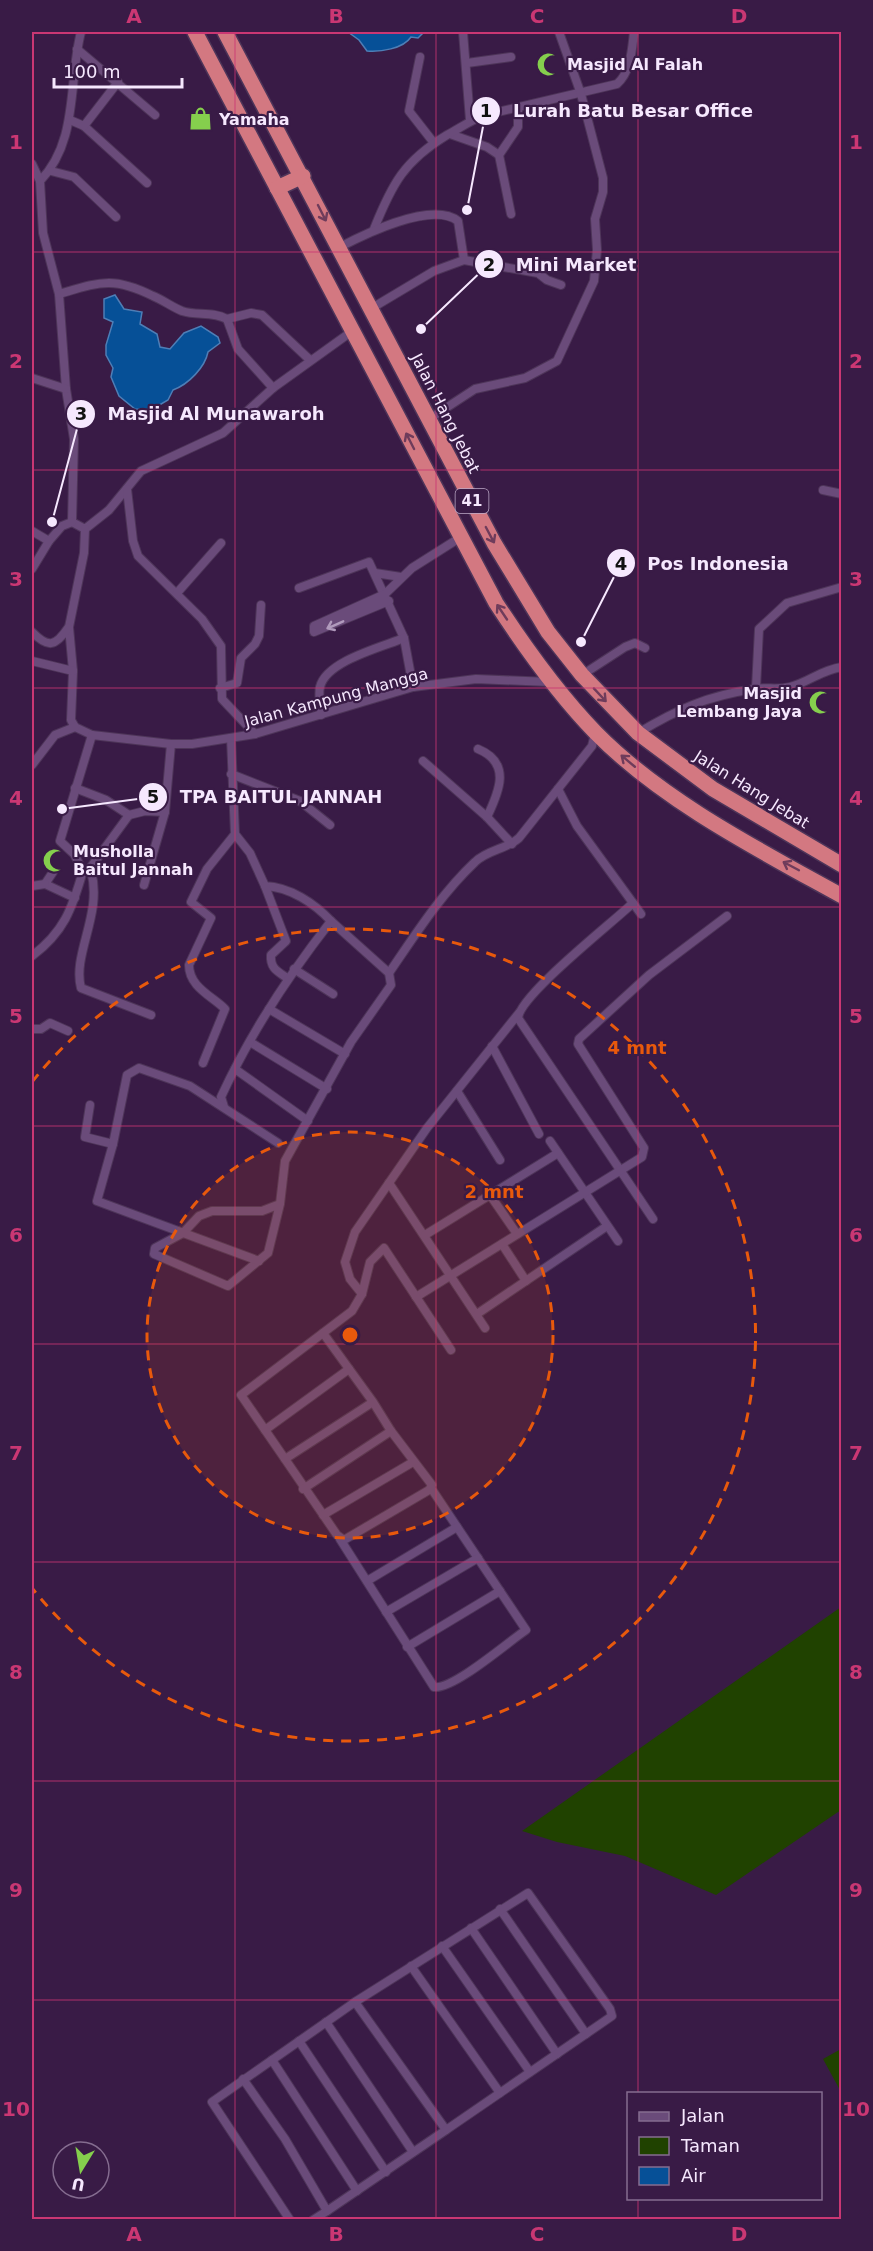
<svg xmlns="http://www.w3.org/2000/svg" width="873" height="2251" font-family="'DejaVu Sans',sans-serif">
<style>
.green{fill:#204200}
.water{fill:#065097;stroke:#4e7eb6;stroke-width:1.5}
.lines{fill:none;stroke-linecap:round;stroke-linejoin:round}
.street-casing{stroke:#4e3559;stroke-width:10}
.highway-casing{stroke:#4e3559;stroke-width:18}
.street{stroke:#6a4b7a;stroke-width:8}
.highway{stroke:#d37881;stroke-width:15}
.oneway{stroke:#6f3c5b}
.oneway2{stroke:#b09abc}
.grid{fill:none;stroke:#ca3773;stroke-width:1.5;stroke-opacity:0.55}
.ring{fill:none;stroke:#e8590c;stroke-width:3;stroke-dasharray:10 8}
.labels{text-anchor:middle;stroke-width:4.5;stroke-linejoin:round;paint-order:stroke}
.shield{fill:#391b46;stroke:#bdaac7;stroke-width:1.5}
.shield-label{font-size:15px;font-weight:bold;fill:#f6e8fe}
.poi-label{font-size:16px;font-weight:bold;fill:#f6e8fe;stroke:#391b46;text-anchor:start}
.street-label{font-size:16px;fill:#f6e8fe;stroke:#391b46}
.centre{fill:#e8590c;stroke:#391b46;stroke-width:3}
.ring-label{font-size:18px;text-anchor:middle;font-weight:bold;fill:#e8590c;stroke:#391b46;stroke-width:4.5;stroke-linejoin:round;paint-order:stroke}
.leader{fill:none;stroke:#f6e8fe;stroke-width:2}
.callout-dot{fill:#f6e8fe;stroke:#391b46;stroke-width:2}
.mark-label{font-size:18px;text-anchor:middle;font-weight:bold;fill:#111}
.callout-label{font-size:18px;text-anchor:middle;font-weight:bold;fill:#f6e8fe;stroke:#391b46;stroke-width:4.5;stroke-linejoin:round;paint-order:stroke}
.neatline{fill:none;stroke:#ca3773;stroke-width:2}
.grid-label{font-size:20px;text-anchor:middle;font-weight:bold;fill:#ca3773}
</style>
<rect width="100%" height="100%" fill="#391b46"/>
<g class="green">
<polygon points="841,1607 841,1810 716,1895 625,1856 557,1842 522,1831"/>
<polygon points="841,2049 841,2092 823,2059"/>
</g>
<g class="water">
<path d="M348 32H424L418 38 411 37C403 49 380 52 367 51L359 40Z"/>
<path d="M115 295 124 309 142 312 140 324 157 334 160 347 170 349 184 333 201 326 218 337 220 343 208 352C205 367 189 384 173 390L168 400 151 410 135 409 119 396 111 377 113 368 106 355V345L113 322 104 318V299Z"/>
</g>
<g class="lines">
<defs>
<g id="street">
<path d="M81 32C68 82 79 141 40 181L43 233 59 294 66 389 74 439 72 522 85 529 109 510 141 471 223 433 273 388 351 332"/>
<polyline points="463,32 470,120"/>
<polyline points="77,49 155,115"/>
<polyline points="420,57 409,111 434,143"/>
<polyline points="467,63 511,57"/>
<polyline points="70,120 84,126 147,183"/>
<polyline points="84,126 118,82"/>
<polyline points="450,134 487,147 499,155"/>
<polyline points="32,164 40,181"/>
<polyline points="51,171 74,177 116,217"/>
<polyline points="511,214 499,155 518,127 518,107"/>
<path d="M374 229C392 184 404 161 447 135 460 128 471 120 485 115L617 84C631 72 632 49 634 32"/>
<path d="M340 247C365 234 432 201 458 221L464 260"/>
<path d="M59 294C100 282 113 276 153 296 163 300 172 307 182 311 197 316 212 311 227 319L238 349 273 388"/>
<polyline points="372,308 434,271 464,260 538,273 547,280 561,285"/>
<polyline points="227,319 251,313 262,315 310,360"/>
<polyline points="32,378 66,389"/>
<polyline points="429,419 475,389 525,378 557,361 594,281 597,250 595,219 603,192 603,178 581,94 559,32"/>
<polyline points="127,489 133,541 138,556 202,619 221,646 222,699 255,734"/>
<polyline points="823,490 842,494"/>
<polyline points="85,529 84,553 69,627 73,671 71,720 75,727 92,735"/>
<polyline points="32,531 49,541 62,526 72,522"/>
<polyline points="32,569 49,541"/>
<polyline points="375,573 401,577"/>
<polyline points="299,588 369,562 404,638 413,687"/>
<polyline points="177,593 221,543"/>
<polyline points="389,601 314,632 314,626 385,594 412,568 461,537"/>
<path d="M32 632C48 648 55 647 68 628"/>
<polyline points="32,661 73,671"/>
<polyline points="582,675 625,647 635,643 645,648"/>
<polyline points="220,688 237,683 241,658 255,644 259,636 261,605"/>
<polyline points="756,688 759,629 787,603 842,587"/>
<path d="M321 715C321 707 318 695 320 687 326 661 382 647 404 638"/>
<path d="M638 733C678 709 707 696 754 689 766 687 778 690 790 687 809 682 821 670 842 667"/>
<path d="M231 738 235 834 250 853 265 886C290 887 314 903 331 921"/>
<path d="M478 749C512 763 499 792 487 817"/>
<polyline points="423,761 487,817 512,844"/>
<polyline points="32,765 55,735 75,727"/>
<polyline points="231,774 300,801 330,825"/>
<polyline points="75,788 106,800 129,815 145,811 165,812 171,744"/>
<polyline points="558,789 577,826 641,914"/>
<polyline points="88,871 129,815"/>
<path d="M91 871C103 914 72 954 81 988L151 1015"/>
<polyline points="53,872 45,884 75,898"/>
<polyline points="144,885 165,812"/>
<polyline points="32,886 45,884"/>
<path d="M265 886 286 941 271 955C270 968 277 971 287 978"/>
<path d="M633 903C612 923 520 995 518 1018L653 1219"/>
<path d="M32 956C64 932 72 909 83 871L74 854 60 841 92 735 171 744H192L255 734 413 687 476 679 550 682"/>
<polyline points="294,969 333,994"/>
<path d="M389 973C415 935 441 894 475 862 487 850 507 849 519 838L592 746 595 734"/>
<polyline points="269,1009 345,1054"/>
<polyline points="32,1029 41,1029 50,1023 68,1031"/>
<polyline points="250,1042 327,1089"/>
<polyline points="492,1046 539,1134"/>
<path d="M203 1063 225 1009C212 996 189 987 189 965L211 918 191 902 207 869 235 834"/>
<polyline points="235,1069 308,1121"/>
<polyline points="457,1091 500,1160"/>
<polyline points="90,1105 85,1137 113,1144"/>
<path d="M224 1107 221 1097C250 1034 288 976 331 921L389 973 391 985 351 1042 285 1161 280 1204 268 1253 228 1286 154 1254 155 1248 183 1233 199 1216 212 1211H262L280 1204"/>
<polyline points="550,1141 618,1241"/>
<polyline points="389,1183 485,1328"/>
<polyline points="490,1195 517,1234"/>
<polyline points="425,1235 558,1153"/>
<polyline points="502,1244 526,1281"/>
<polyline points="259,1261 97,1201 113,1144 127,1075 139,1068 190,1086 278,1143"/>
<polyline points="362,1294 350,1279 345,1262 355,1232 427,1128 519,1013"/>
<polyline points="416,1297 642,1157 644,1148 578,1044 579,1039 649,975 727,916"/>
<polyline points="477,1314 607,1226"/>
<polyline points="323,1333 373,1402 285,1459 337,1535 344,1540 429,1490 432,1485 391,1431 373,1402"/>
<polyline points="265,1430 349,1369"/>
<polyline points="285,1459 241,1395 352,1311 362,1294 370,1262 384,1248 451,1350"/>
<polyline points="303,1489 391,1431"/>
<polyline points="323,1515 413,1462"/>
<path d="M340 1539 434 1687C453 1690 508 1642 526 1630L431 1488"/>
<polyline points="367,1581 457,1527"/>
<polyline points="386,1612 478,1558"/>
<polyline points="407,1647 500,1591"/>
<polyline points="500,1909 586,2034"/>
<polyline points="471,1928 557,2054"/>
<polyline points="442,1946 530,2072"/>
<polyline points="411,1966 500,2093"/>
<polyline points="326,2022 413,2152"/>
<polyline points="299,2041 386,2172"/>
<polyline points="272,2060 357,2191"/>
<polyline points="243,2079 285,2139 327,2211 313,2220"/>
<polyline points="327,2211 446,2130 355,2002"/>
<polyline points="290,2220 212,2102 355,2002 528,1893 610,2009 612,2016 446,2130"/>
</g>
<g id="highway">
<path d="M195 32 496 603C526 649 558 694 596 733 663 801 759 850 842 896"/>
<polyline points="225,32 494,543 548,632 582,675 638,733 713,789 842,865"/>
<polyline points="277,188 303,176"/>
</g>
</defs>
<use href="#street" class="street-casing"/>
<use href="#highway" class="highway-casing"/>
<use href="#street" class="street"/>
<use href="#highway" class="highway"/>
</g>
<defs><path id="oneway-shaft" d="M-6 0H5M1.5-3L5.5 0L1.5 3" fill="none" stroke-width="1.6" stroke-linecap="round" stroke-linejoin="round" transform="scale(1.5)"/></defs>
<g class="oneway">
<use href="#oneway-shaft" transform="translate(322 213) rotate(63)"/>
<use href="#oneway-shaft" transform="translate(410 441) rotate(-117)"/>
<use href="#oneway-shaft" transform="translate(490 535) rotate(62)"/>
<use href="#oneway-shaft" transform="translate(502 612) rotate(-124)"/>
<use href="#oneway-shaft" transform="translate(600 695) rotate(47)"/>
<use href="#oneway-shaft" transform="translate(628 761) rotate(-140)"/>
<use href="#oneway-shaft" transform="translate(791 866) rotate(-152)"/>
</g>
<use class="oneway2" href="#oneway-shaft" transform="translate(335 625) rotate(156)"/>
<path class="grid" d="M235 32V2220M436 32V2220M638 32V2094M32 252H842M32 470H842M32 688H842M32 907H842M32 1126H842M32 1344H842M32 1562H842M32 1781H842M32 2000H842M638 2198V2220"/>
<circle cx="350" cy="1335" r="203" fill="#e8590c" fill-opacity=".12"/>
<g class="ring">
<circle cx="350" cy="1335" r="203"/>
<path d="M32 1082A406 406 0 1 1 32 1588"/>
</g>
<defs>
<symbol id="mosque-bare" viewBox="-9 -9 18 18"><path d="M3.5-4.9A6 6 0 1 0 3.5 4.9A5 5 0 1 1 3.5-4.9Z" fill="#85cf4d" stroke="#391b46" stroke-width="2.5" paint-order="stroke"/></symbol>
<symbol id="shop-bare" viewBox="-9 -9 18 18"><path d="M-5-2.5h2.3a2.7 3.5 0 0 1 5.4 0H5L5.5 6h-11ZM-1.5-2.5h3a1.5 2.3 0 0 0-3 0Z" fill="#85cf4d" stroke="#391b46" stroke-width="2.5" paint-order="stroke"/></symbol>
</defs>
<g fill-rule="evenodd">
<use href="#mosque-bare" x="532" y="48" width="33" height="33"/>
<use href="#shop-bare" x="184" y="102" width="33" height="33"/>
<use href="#mosque-bare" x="804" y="686" width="33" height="33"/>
<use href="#mosque-bare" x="38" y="844" width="33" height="33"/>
</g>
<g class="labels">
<rect class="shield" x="455.5" y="489" width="33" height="24" rx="4.5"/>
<g class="shield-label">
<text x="472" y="506">41</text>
</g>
<g class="poi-label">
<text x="567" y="70">Masjid Al Falah</text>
<text x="219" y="125">Yamaha</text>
<text x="802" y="699" text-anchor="end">Masjid<tspan x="802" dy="18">Lembang Jaya</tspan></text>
<text x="73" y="857">Musholla<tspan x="73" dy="18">Baitul Jannah</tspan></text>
</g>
<g class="street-label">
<text transform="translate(446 413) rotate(63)" y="6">Jalan Hang Jebat</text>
<text transform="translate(336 697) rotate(-15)" y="6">Jalan Kampung Mangga</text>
<text transform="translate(752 789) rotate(32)" y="6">Jalan Hang Jebat</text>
</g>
</g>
<circle cx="350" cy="1335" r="9" class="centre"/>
<g class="ring-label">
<text x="637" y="1054">4 mnt</text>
<text x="494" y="1198">2 mnt</text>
</g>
<path class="leader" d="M467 210L486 111M421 329L489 264M52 522L81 414M581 642L621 563M62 809L153 797"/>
<g class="callout-dot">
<circle cx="467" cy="210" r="6"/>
<circle cx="421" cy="329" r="6"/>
<circle cx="52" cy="522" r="6"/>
<circle cx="581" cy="642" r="6"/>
<circle cx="62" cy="809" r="6"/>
<circle cx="486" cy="111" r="15"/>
<circle cx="489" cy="264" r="15"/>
<circle cx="81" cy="414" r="15"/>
<circle cx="621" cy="563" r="15"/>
<circle cx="153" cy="797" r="15"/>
</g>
<g class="mark-label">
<text x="486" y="117">1</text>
<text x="489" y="271">2</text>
<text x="81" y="420">3</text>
<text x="621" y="570">4</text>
<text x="153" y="803">5</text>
</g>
<g class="callout-label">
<text x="633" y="117">Lurah Batu Besar Office</text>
<text x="576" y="271">Mini Market</text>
<text x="216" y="420">Masjid Al Munawaroh</text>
<text x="718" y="570">Pos Indonesia</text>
<text x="281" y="803">TPA BAITUL JANNAH</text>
</g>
<rect width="873" height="2251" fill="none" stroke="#391b46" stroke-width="66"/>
<rect x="627" y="2092" width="195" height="108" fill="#391b46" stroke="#856d90" stroke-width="1.5"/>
<rect x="639" y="2112" width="30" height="9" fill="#6a4b7a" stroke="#856d90" stroke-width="1.5"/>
<text x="681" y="2122" font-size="18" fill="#f6e8fe">Jalan</text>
<rect x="639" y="2137" width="30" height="18" fill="#204200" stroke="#856d90" stroke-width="1.5"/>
<text x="681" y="2152" font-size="18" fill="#f6e8fe">Taman</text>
<rect x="639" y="2167" width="30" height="18" fill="#065097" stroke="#856d90" stroke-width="1.5"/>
<text x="681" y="2182" font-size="18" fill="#f6e8fe">Air</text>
<g transform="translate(81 2170) rotate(191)"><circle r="28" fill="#391b46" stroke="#856d90" stroke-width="1.5"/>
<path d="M0-4.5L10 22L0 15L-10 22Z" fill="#85cf4d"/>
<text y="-9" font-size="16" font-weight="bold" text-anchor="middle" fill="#f6e8fe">U</text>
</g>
<path d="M54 78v9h128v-9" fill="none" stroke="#f6e8fe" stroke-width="3"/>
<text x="63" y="78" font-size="18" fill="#f6e8fe" stroke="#391b46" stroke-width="4.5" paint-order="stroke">100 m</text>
<rect x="33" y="33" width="807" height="2185" class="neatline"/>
<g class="grid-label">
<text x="134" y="23">A</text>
<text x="336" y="23">B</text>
<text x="537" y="23">C</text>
<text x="739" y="23">D</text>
<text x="16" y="149">1</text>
<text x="856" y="149">1</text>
<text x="16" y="368">2</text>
<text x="856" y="368">2</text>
<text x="16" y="586">3</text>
<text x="856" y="586">3</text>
<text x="16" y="805">4</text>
<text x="856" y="805">4</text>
<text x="16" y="1023">5</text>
<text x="856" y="1023">5</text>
<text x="16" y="1242">6</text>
<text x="856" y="1242">6</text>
<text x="16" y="1460">7</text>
<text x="856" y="1460">7</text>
<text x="16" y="1679">8</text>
<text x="856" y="1679">8</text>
<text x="16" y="1897">9</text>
<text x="856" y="1897">9</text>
<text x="16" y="2116">10</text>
<text x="856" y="2116">10</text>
<text x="134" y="2241">A</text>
<text x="336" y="2241">B</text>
<text x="537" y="2241">C</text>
<text x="739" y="2241">D</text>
</g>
</svg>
